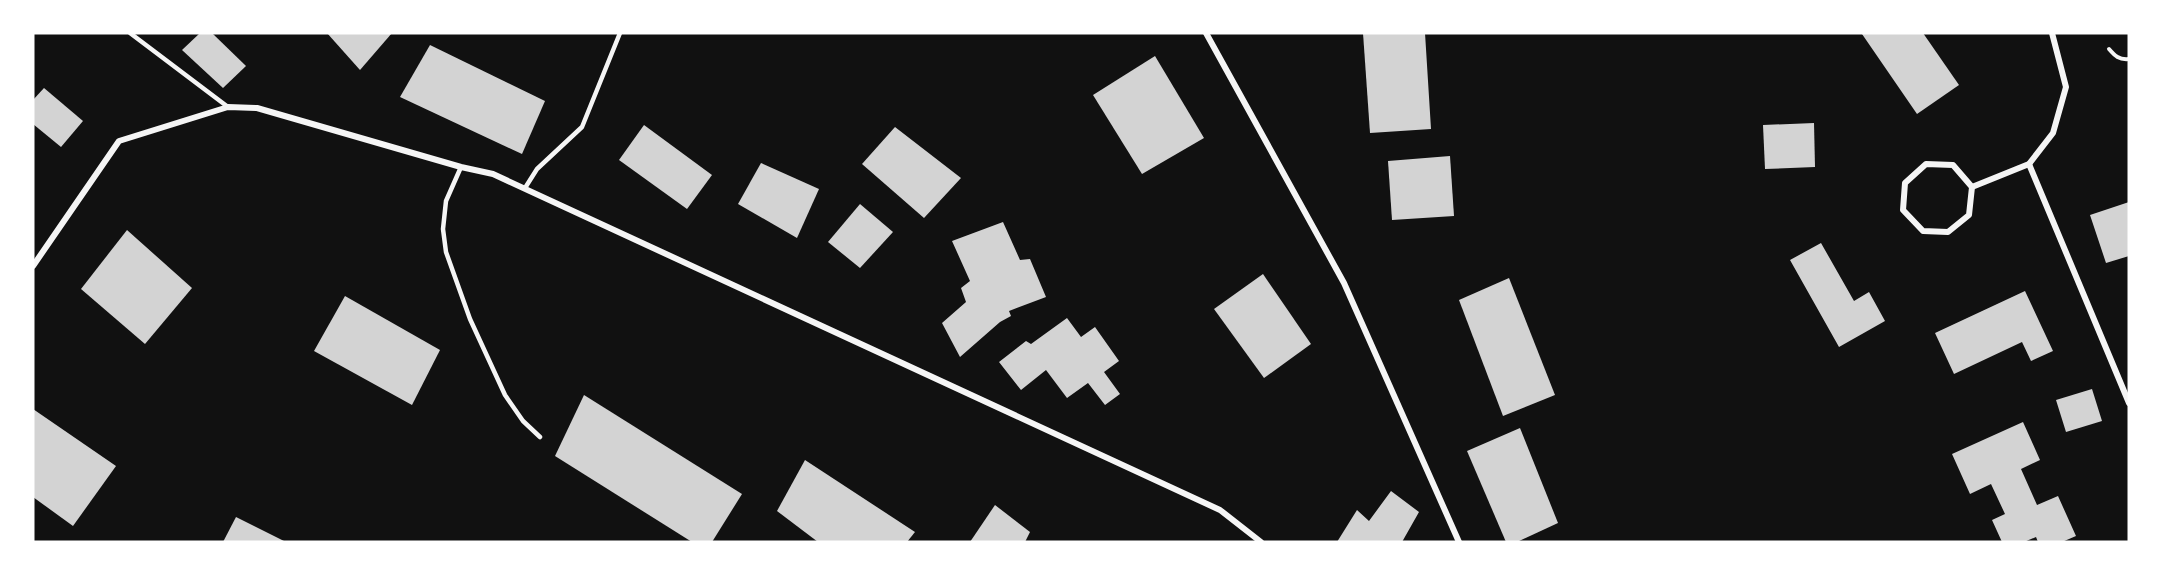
<svg xmlns="http://www.w3.org/2000/svg" width="2162" height="575" font-family="'Open Sans',sans-serif">
<style>
.building{fill:#d3d3d3}
.lines{fill:none;stroke-linecap:round;stroke-linejoin:round}
.path{stroke:#f5f5f5;stroke-width:4}
.service{stroke:#f5f5f5;stroke-width:4.5}
.minor{stroke:#f5f5f5;stroke-width:6}
</style>
<rect width="100%" height="100%" fill="#111"/>
<g class="building">
<polygon points="200,33 212,33 246,66 223,88 182,50"/>
<polygon points="327,33 392,33 360,70"/>
<polygon points="1363,33 1425,33 1431,129 1370,133"/>
<polygon points="1864,33 1923,33 1959,85 1917,114 1862,34"/>
<polygon points="430,45 545,101 522,154 400,97"/>
<polygon points="1155,56 1204,138 1142,174 1093,95"/>
<polygon points="44,88 83,121 61,147 33,124 33,100"/>
<polygon points="1814,123 1815,167 1765,169 1763,125"/>
<polygon points="644,125 712,175 687,209 619,160"/>
<polygon points="895,127 961,178 924,218 862,164"/>
<polygon points="1450,156 1454,216 1392,220 1388,161"/>
<polygon points="761,163 819,189 797,238 738,204"/>
<polygon points="2129,202 2129,256 2106,263 2090,215"/>
<polygon points="860,204 893,232 860,268 828,242"/>
<polygon points="1003,222 1020,260 1030,259 1046,297 1009,311 1011,316 1000,322 960,357 942,323 966,302 961,288 970,281 952,241"/>
<polygon points="127,230 192,288 145,344 81,289"/>
<polygon points="1821,243 1854,301 1869,292 1885,321 1839,347 1790,260"/>
<polygon points="1263,274 1311,344 1264,378 1214,309"/>
<polygon points="1509,278 1555,395 1503,416 1459,300"/>
<polygon points="2025,291 2053,351 2031,361 2022,342 1954,374 1935,333"/>
<polygon points="345,296 440,350 412,405 314,351"/>
<polygon points="1067,318 1081,337 1095,327 1119,361 1104,372 1120,394 1105,405 1088,383 1067,398 1046,370 1021,390 999,362 1026,341 1031,344"/>
<polygon points="2092,389 2102,421 2066,432 2056,400"/>
<polygon points="584,395 742,494 712,542 692,542 555,456"/>
<polygon points="33,409 116,466 73,526 33,497"/>
<polygon points="2023,422 2040,460 2021,469 2037,505 2058,496 2076,536 2062,542 2038,542 2036,537 2024,542 2002,542 1992,520 2005,514 1991,484 1970,494 1952,454"/>
<polygon points="1520,428 1558,523 1517,542 1506,542 1467,451"/>
<polygon points="805,460 915,532 907,542 818,542 777,511"/>
<polygon points="1391,491 1419,512 1402,542 1337,542 1357,510 1369,521"/>
<polygon points="995,505 1030,532 1025,542 970,542"/>
<polygon points="236,517 286,542 223,542"/>
</g>
<g class="lines">
<path class="path" d="M2109 49C2115 56 2119 60 2129 59"/>
<g class="service">
<polyline points="130,33 228,107"/>
<polyline points="461,167 446,201 443,229 446,252 470,319 505,395 523,421 540,437"/>
<polyline points="525,188 537,169 582,127 620,33"/>
</g>
<g class="minor">
<polyline points="1206,33 1344,283 1459,542"/>
<polygon points="1926,164 1953,165 1972,187 1969,215 1948,232 1923,231 1903,210 1905,183"/>
<polyline points="2029,164 2129,403"/>
<polyline points="1972,187 2029,164 2053,133 2066,87 2052,33"/>
<polyline points="33,266 119,141 228,107 257,108 461,167 493,174 1220,510 1261,542"/>
</g>
</g>
<rect width="2162" height="575" fill="none" stroke="#ffffff" stroke-width="69"/>
</svg>
